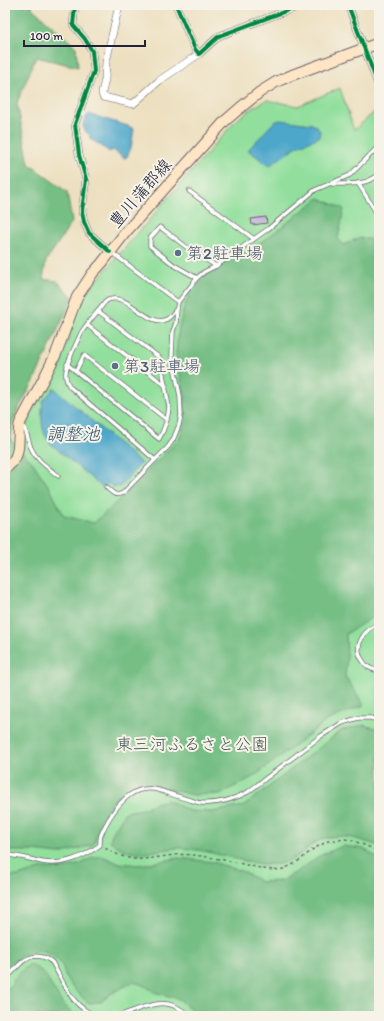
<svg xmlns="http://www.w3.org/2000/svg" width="384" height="1021" font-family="Itim,'Klee One',sans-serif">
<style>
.green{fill:#92df9d;stroke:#5a806c}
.forest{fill:#75be84;stroke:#4c7060}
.water{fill:#4da7cb;stroke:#386483}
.building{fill:#bf9fe3}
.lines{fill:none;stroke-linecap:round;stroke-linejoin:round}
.lane-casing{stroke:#69646a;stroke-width:5}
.street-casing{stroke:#69646a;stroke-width:8}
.secondary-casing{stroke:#69646a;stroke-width:12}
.path{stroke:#69646a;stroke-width:1.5;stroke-dasharray:3 3;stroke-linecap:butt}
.lane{stroke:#fff;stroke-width:3.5}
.street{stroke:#fff;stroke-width:7}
.secondary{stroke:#fde5c5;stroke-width:10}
.cycleway-casing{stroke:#f7f3e8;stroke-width:6}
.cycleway{stroke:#00873e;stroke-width:4}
.service-dot{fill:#5c6f8a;stroke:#f7f3e8;stroke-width:1.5}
.labels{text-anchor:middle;stroke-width:4;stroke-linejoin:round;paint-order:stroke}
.street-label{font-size:17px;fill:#22223b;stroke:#f7f3e8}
.service-label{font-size:17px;fill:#4e5e75;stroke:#f7f3e8;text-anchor:start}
.park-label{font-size:17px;fill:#445b58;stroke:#f7f3e8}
.water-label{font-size:18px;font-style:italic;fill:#335775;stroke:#f7f3e8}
</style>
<rect width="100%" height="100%" fill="#f7f3e8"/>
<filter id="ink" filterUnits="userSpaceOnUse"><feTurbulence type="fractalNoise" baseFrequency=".025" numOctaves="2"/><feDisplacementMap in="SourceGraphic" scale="8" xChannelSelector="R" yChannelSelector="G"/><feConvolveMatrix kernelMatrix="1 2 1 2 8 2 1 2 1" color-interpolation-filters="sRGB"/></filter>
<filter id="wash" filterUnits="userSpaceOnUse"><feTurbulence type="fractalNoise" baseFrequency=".012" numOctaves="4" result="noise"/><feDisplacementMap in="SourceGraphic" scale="16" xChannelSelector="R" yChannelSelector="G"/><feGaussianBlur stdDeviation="0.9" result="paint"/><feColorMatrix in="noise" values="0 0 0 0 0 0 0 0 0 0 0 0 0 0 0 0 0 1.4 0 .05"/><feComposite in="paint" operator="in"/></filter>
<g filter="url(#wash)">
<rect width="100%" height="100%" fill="#ede0c0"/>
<polygon class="green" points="340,88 354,130 379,108 379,1016 5,1016 5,472 22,437 28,420 53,372 67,342 78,305 84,295 230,127 239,118 252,108 267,100 298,106"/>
<g class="forest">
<polygon points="5,5 32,5 32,8 76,47 78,67 36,57 17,103 29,164 67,192 72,222 46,261 43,279 57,281 73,297 33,383 17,411 12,424 11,440 33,463 49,487 64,516 94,523 123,496 180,438 184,419 185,398 176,354 179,327 185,305 191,291 207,275 266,239 319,198 344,209 338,239 344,245 359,238 370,239 376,275 379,273 379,613 346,634 347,656 345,676 364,705 326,721 297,744 253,777 220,794 193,795 140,783 120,793 106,812 93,845 59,854 32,851 5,851"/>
<path d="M363 725 379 729V846C356 839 334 829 312 845 301 853 292 862 278 864 274 865 268 864 263 864 235 861 208 849 180 848 172 848 163 850 155 851 151 852 145 854 140 853 129 853 119 848 110 841L112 834 125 812 143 809 155 803 167 800 190 811 212 812 244 806 342 730Z"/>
<path d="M343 846 364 849 379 859V1016H196L193 1011 179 999 154 992 144 985 133 982 112 993 101 1002 89 1003C79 995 72 988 66 977 64 973 64 967 60 963 42 940 22 953 5 969V876H18L43 868 61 869 81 864 91 858 102 856 118 863 140 865 178 858 213 862 244 872 261 882 281 881 298 871 321 855Z"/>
<polygon points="30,964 44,973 60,1000 75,1016 5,1016 5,988 10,987 18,974"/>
</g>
<g class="water">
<path d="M89 114 128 126 134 129 131 148 127 157 124 158 113 150 110 152 108 151 100 145 90 139V136C83 129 79 123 89 114Z"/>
<polygon points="280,120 312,124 316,126 320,131 319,137 315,139 299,145 269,166 248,150 274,122"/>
<path d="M54 388 141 463 120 487H113L109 483 103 488 52 445C40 431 41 419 43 401Z"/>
</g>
<g id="blocks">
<polygon class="building" points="266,217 267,223 252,225 251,219"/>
</g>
</g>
<g filter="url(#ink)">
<use href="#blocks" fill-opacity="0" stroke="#69646a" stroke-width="1"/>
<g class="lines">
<defs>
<g id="lane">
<polyline points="358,183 379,217"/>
<path d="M332 184C347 184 367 186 379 174"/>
<polyline points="189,191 254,239"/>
<polyline points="111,252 178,302"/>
<polyline points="197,278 174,265 150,246 150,238 160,227 189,249 216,266"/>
<path d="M177 308C174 312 171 317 167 319 148 329 128 291 108 300 104 302 101 308 98 311 92 318 86 325 81 333 78 340 75 346 72 353 67 365 62 376 70 387L155 460 168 447 173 440 179 425 181 415 180 396 172 356 173 331 176 323 177 308 178 302 197 278 204 272 216 266 268 229 315 190 350 175 379 146"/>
<polyline points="87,325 166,386"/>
<path d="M67 364 159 439C165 428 168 420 169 407L160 358 98 311"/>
<polyline points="76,371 84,355 167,420"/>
<path d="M22 424C27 431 28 440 31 448 36 460 49 468 58 476"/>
<path d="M106 487C112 492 114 497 123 493L155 460"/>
<path d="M379 624C364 629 352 647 363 661 364 662 366 666 367 666 370 669 375 670 379 671"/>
<path d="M5 855C18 855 29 859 42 862 62 866 84 857 100 845 100 842 100 838 101 835 103 830 106 824 109 819 120 801 135 784 158 790 168 793 179 797 190 800 194 801 198 803 201 803 219 804 233 800 248 792L321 736 342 723 358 718H370L379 720"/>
<path d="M5 978C11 975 14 970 19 965 28 955 41 953 52 962 64 983 72 1008 97 1016"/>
<path d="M117 1016C144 1009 165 992 189 1016"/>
</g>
<g id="street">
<polyline points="75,5 73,25 85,39 92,51 94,71 75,124 79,155 86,179 82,211 84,222 89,233 110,252"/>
<polyline points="119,5 106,62 105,79 102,93 103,97 133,104 160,80 199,54"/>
<polyline points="176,5 195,49 199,54 219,36 302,5"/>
<polyline points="348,5 379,87"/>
</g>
<path id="secondary" d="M5 469C8 466 12 463 14 460 21 449 17 434 20 423L45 376 56 354 77 297 92 274 102 263 125 233 225 121 240 108 260 92 276 82 292 75 379 43"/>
</defs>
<use href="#lane" class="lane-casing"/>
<use href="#street" class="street-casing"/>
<use href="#secondary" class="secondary-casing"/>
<path class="path" d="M105 848C116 855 130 860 143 859 160 858 175 853 192 855 216 857 241 864 265 869L274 870 283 869 292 865 300 860 312 850 328 841 345 839 354 841 379 851"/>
<use href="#lane" class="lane"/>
<use href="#street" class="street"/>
<use href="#secondary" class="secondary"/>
<defs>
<g id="cycleway">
<polyline points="75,5 73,25 85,39 92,51 94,71 75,124 79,155 86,179 82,211 84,222 89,233 110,252"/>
<polyline points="176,5 195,49 199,54 219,36 302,5"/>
<polyline points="348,5 379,87"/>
</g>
</defs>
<use href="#cycleway" class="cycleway-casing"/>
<use href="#cycleway" class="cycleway"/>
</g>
</g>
<g class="service-dot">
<circle cx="178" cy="253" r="4"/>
<circle cx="115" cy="366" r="4"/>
</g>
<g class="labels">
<g class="street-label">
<text transform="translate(140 193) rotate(-49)" y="6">豊川蒲郡線</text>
</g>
<g class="service-label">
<text x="186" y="259">第2駐車場</text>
<text x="123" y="372">第3駐車場</text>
</g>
<g class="park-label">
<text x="192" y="750">東三河ふるさと公園</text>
</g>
<g class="water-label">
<text x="73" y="440">調整池</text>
</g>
</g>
<rect width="384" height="1021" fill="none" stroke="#f7f3e8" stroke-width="20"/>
<path d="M24 40v6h121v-6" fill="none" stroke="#22223b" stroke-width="2"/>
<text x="30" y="40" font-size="12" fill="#22223b" stroke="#f7f3e8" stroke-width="3" paint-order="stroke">100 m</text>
</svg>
